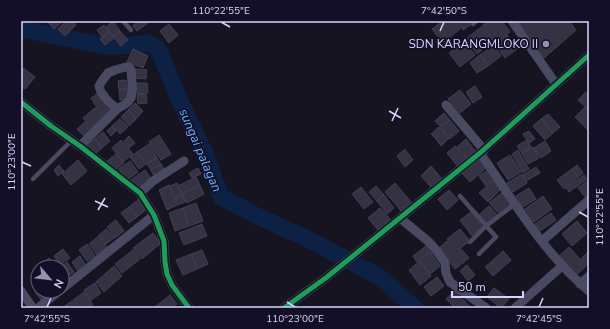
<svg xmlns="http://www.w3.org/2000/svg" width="610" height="329" font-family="'Nunito Sans',sans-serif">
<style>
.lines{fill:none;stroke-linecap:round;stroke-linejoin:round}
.river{stroke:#0d2144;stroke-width:17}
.building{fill:#343243;stroke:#433f54}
.service{stroke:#4a4962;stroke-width:4.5}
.minor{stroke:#4a4962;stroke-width:9}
.cycleway-casing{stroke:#130f26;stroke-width:8}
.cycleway{stroke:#1a9f57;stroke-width:5}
.ticks{fill:none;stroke:#d9d4ff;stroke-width:1.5}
.poi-dot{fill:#9591b1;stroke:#130f26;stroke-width:1.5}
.labels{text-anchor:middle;stroke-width:3.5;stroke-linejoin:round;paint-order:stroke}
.poi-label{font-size:12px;fill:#d9d4ff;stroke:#130f26;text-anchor:end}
.water-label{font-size:13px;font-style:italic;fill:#62b6ff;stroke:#130f26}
.neatline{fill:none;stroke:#d9d4ff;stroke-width:1.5}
.ticks-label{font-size:10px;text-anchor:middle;fill:#d9d4ff}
</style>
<rect width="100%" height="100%" fill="#161421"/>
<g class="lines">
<polyline class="river" points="21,29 110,47 148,43 158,49 180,101 207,158 221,197 259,217 306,238 381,278 415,308"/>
</g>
<g class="building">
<polygon points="47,21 63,21 54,29"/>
<polygon points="66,21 73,21 76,25 65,36 58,29"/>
<polygon points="113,21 120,31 113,36 106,27"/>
<polygon points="138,21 148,21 149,22 137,31 133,26"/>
<polygon points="443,21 454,21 460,29 443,43 432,29"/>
<polygon points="455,21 471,21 473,23 463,30"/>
<polygon points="489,21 502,21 510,32 494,43 482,26"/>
<polygon points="513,21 569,21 576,30 544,58"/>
<polygon points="169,24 178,35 169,43 160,31"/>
<polygon points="104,25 109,32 102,37 97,30"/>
<polygon points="481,27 492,42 477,54 466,39"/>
<polygon points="120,31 128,40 121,46 113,36"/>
<polygon points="109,32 114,38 105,45 100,39"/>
<polygon points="507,35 517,49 505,58 495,44"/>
<polygon points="464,41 475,55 460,67 449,53"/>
<polygon points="494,45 501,56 488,66 480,55"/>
<polygon points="133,49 148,56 143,68 127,62"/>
<polygon points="480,55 488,66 477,73 470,63"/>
<polygon points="23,68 35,77 25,89 21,87 21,71"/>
<polygon points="135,69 147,70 146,79 134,78"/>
<polygon points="126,80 127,89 119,90 118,81"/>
<polygon points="136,83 147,83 148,93 137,94"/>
<polygon points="475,86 482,97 473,103 466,92"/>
<polygon points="127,89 128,99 120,100 119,90"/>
<polygon points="460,90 471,104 460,113 448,99"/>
<polygon points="586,92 589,95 589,110 578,100"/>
<polygon points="99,93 104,100 96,106 91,98"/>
<polygon points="146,94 147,103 138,104 137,95"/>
<polygon points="106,101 113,110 105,116 97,107"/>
<polygon points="135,103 143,111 136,119 128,110"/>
<polygon points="96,107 105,118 92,129 83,118"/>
<polygon points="585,107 589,111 589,131 575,117"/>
<polygon points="128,110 136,119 129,126 121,117"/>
<polygon points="444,113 450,120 441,127 435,121"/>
<polygon points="548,114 560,127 553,133 541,119"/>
<polygon points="120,119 128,127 120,134 112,126"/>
<polygon points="541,119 553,133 545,140 533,126"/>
<polygon points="450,120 459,131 450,139 441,127"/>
<polygon points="85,122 91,130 84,136 77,129"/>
<polygon points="112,126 116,131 111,136 107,131"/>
<polygon points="439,127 444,132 436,139 431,134"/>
<polygon points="529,131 535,139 529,143 523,134"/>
<polygon points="103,132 110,141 102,148 95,139"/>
<polygon points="444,132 449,138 441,146 436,139"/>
<polygon points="159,135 171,154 161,160 149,142"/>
<polygon points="129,136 135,143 129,148 124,141"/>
<polygon points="95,139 102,148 94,155 86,146"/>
<polygon points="466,139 476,152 468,159 457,147"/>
<polygon points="121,140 133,154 123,162 112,148"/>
<polygon points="527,140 531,147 522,153 517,146"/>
<polygon points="545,141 551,151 541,158 534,148"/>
<polygon points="149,144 157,157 146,164 137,152"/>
<polygon points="455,146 468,160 459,168 447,153"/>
<polygon points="533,147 539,158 528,164 522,153"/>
<polygon points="405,149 413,160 405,167 397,156"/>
<polygon points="518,150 529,169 523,173 512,154"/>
<polygon points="137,152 146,164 139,169 130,157"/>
<polygon points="116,154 124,163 114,171 106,162"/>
<polygon points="510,155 521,172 508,180 497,163"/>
<polygon points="479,157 487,167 470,182 461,172"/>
<polygon points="157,158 161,164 151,170 147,164"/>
<polygon points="78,160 87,171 71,185 62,174"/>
<polygon points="130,161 138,172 127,180 119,169"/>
<polygon points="161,164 165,171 155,178 151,170"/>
<polygon points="59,165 64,171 58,176 54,170"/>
<polygon points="577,165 583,173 578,177 572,169"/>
<polygon points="431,166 442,179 432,188 421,176"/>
<polygon points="536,167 540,173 526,181 523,175"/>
<polygon points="198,168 201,174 192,178 189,173"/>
<polygon points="572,169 578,177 564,189 557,180"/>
<polygon points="145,170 152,180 138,190 131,180"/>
<polygon points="488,170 495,179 486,186 479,176"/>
<polygon points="522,174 527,183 513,192 507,183"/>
<polygon points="584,175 587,179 569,192 566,188"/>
<polygon points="196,177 200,185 182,194 178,186"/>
<polygon points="493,181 500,190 488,202 479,193"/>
<polygon points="587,181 589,183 589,195 586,198 578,188"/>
<polygon points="177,183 182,195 175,198 170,186"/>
<polygon points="395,183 412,203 402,212 385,192"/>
<polygon points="169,185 177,205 167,210 159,190"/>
<polygon points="200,185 204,194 187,203 182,194"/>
<polygon points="376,186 384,195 377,201 369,192"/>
<polygon points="361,187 373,202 364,209 352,194"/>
<polygon points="529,188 536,199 523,207 516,196"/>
<polygon points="449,190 458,200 447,210 438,199"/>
<polygon points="504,191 512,203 500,215 489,203"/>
<polygon points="182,195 185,202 178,205 175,198"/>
<polygon points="384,195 394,208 387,214 377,201"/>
<polygon points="543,196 552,209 534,222 525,209"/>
<polygon points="139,199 147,209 137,217 129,207"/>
<polygon points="196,203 203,221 189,226 183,208"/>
<polygon points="489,206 497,215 486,224 479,215"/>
<polygon points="129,207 137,217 129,223 121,213"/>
<polygon points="183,208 189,226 175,231 169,213"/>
<polygon points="380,208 390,219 378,230 368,218"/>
<polygon points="471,212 483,227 472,236 460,220"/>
<polygon points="551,213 556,220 540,231 535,224"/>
<polygon points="116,220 124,231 115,238 107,227"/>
<polygon points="577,221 587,233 572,246 562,234"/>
<polygon points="202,224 207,236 184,245 179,233"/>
<polygon points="106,229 114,238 106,244 99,235"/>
<polygon points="460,229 470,241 456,251 447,239"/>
<polygon points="153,233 161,243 142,259 133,248"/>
<polygon points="99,236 107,247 97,255 89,244"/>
<polygon points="447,241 456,253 461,249 469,258 455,269 439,248"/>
<polygon points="87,244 95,256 87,261 79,250"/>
<polygon points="426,246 430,252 417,262 413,256"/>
<polygon points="569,247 586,266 575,276 558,257"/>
<polygon points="63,249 70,258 60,265 54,256"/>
<polygon points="133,250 140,259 122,273 115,264"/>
<polygon points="202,250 208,264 197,269 191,254"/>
<polygon points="503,251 511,260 499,271 491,262"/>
<polygon points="431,252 440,266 430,274 420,260"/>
<polygon points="588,252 589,254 589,265 588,266 581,259"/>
<polygon points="191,254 197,269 183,275 176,260"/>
<polygon points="80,256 85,264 77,270 72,262"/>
<polygon points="49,258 56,267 42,267 40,265"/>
<polygon points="420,261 431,276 420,285 409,270"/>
<polygon points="67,262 74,272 65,278 62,273 62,267 61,267"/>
<polygon points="491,262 499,271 493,276 485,267"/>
<polygon points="467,265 475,275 468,281 460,271"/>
<polygon points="114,266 122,276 104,292 96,282"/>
<polygon points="437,277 444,286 431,296 424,287"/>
<polygon points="95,283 101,293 90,301 84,290"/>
<polygon points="494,288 509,299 501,308 487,297"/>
<polygon points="38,290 38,291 52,291 42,301 35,292"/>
<polygon points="455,290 462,298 453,306 446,299"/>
<polygon points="84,292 93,305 88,308 79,308 73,300"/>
<polygon points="170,295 177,304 171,308 156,308 155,307"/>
<polygon points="463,299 471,308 453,308"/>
<polygon points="72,301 77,308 62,308"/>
</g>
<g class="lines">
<g class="service">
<polyline points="123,21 131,30"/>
<polyline points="473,24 476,21"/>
<polyline points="33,179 72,140"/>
<polyline points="460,196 496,237 479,254"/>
<polyline points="470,242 486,226 515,204"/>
</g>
<g class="minor">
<polyline points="512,21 556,84"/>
<polyline points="21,102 51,126 80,146 140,193 154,215 164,241 165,262 167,274 172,285 189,308"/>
<polyline points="446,105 484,150"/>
<polyline points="80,146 117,109 127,103 131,98 132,92 132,83 131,70 129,67 126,67 115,70 108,73 102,81 99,86 101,92 107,100 117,109"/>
<path d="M480 153C514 201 544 254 589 291"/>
<polyline points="140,193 153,181 184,161"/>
<polyline points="400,218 429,242 437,251 445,263 446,273 450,282 486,308"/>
<polyline points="542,241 589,200"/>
<polyline points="580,284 589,276"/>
<polyline points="62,289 154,215"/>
<polyline points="21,291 33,308"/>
<polyline points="38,308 59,291"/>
<polyline points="284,308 327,277 480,153 589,55"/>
<polyline points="515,308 562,266"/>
</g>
<defs>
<g id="cycleway">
<polyline points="21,102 51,126 80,146 140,193 154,215 164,241 165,262 167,274 172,285 189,308"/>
<polyline points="284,308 327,277 480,153 589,55"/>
</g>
</defs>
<use href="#cycleway" class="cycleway-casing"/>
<use href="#cycleway" class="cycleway"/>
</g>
<path class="ticks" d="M221 22 230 27M440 31 444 22M389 111 401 118M392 121 398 108M22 162 31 166M95 201 108 207M98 210 105 198M579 212 588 217M287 302 295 307M47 307 51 298M539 307 543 298"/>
<circle class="poi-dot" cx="546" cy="44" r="4"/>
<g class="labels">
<g class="poi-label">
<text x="538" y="48">SDN KARANGMLOKO II</text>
</g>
<g class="water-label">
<text transform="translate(201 150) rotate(67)" y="5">sungai palagan</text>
</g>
</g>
<rect width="610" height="329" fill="none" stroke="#130f26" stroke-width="44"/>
<g transform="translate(50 279) rotate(118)"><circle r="19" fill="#130f26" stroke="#625e7d"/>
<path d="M0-3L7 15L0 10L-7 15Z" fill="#9591b1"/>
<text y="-6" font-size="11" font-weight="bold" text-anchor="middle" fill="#d9d4ff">N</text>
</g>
<path d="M452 291v6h71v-6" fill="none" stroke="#d9d4ff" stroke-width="2"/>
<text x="458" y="291" font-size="12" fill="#d9d4ff" stroke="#130f26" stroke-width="3" paint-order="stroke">50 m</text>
<rect x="22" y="22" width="566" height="285" class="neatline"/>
<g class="ticks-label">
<text x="221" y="14">110°22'55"E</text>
<text x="444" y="14">7°42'50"S</text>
<text transform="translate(11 162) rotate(-90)" y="4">110°23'00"E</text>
<text transform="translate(599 217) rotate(-90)" y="4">110°22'55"E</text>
<text x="47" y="322">7°42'55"S</text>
<text x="295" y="322">110°23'00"E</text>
<text x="539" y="322">7°42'45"S</text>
</g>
</svg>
